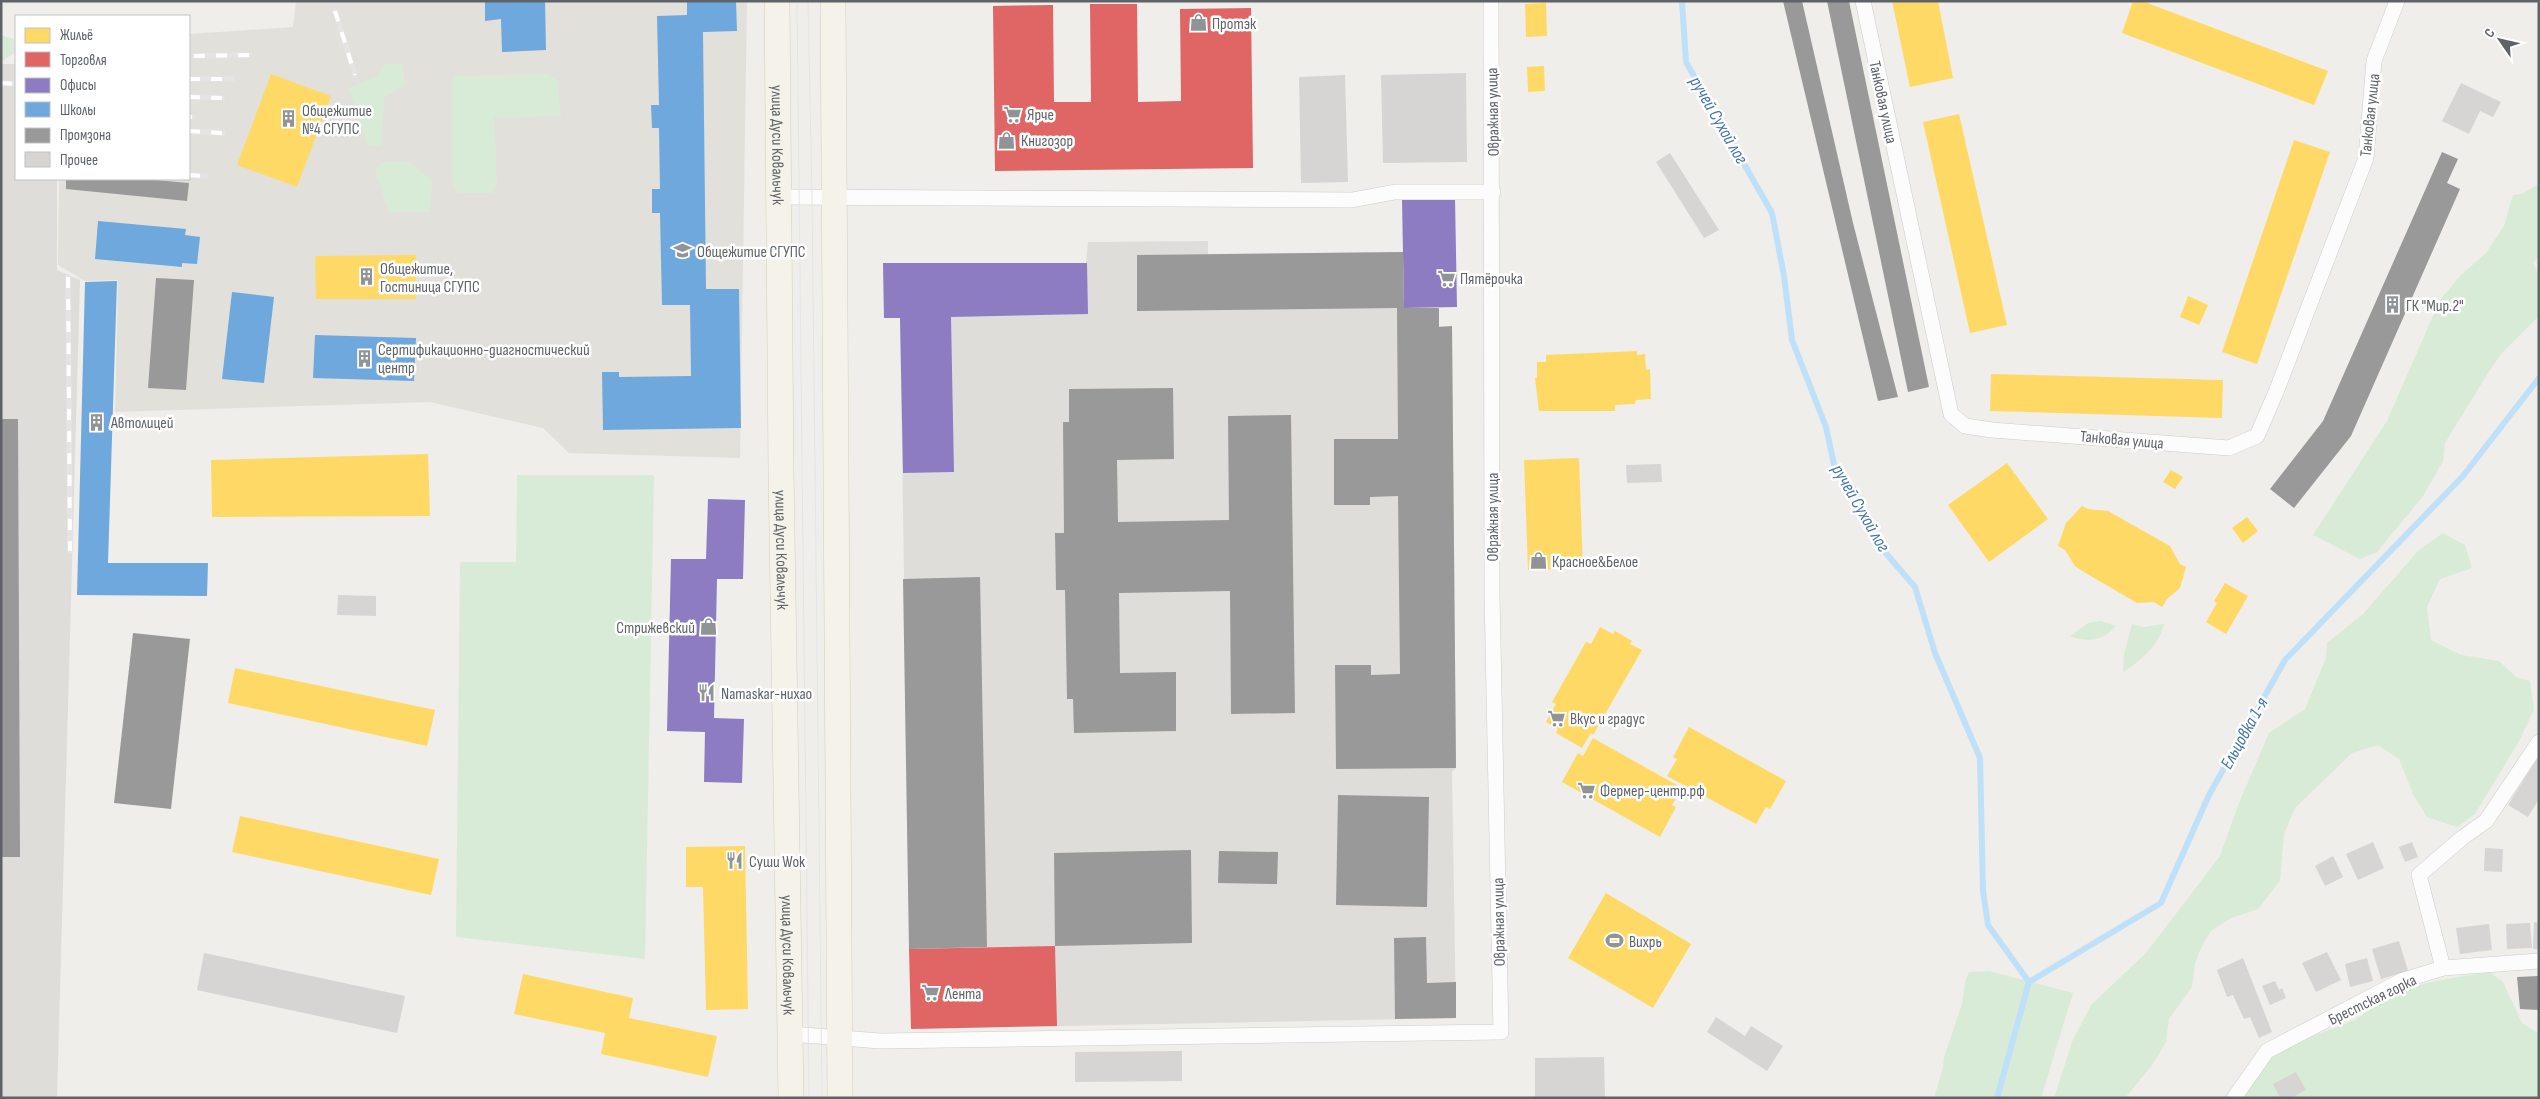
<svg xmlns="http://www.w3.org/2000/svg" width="2540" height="1099" font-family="'Sofia Sans Condensed',sans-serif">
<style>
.industrial{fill:#dfddda}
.education{fill:#e2e0da}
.green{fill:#d8ebd6}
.homes{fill:#ffd966}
.shops{fill:#e06666}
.offices{fill:#8e7cc3}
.schools{fill:#6fa8dc}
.industry{fill:#999}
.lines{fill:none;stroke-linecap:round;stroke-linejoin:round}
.stream{stroke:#bfe0f9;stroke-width:6}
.building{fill:#d6d5d3}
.street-casing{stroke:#cbcccc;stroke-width:16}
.primary-casing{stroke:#d7ceb8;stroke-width:26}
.street{stroke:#fdfcfc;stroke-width:15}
.primary{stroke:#f4f2e9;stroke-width:25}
.tram{stroke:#e4e4e4;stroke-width:1}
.rail-casing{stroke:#e4e4e4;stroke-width:5.5}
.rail{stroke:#fff;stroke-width:4;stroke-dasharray:11;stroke-linecap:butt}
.labels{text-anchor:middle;stroke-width:5;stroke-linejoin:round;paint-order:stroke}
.poi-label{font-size:16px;fill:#5f6368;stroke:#fff;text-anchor:start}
.street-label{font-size:16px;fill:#5f6368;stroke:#fff}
.water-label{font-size:18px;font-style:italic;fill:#4174aa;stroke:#fff}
</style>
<rect width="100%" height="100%" fill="#efeeea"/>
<g class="industrial">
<polygon points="1,64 16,64 16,179 57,179 57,270 80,280 57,1098 1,1098"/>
<polygon points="1208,241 1208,254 1403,252 1404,308 1439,308 1439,326 1452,326 1456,768 1452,772 1456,1018 911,1029 900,318 884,318 883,263 1086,263 1088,242"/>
</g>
<polygon class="education" points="296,1 747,1 740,458 569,453 543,428 430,402 115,412 118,280 85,281 58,265 59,179 189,179 189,34 293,27"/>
<g class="green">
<polygon points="1,35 14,39 14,53 1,62"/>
<polygon points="384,64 403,64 405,85 384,98 381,145 367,146 349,88 378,76"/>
<polygon points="547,74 557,80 561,116 494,118 497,183 493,193 458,193 453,186 453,76"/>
<polygon points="383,162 409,162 432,180 430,212 389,212 375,170"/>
<polygon points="2539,184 2539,256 2533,263 2539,276 2539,316 2501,354 2488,373 2445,443 2443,461 2423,496 2377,552 2360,559 2313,535 2387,421 2440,300 2460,276 2486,253 2504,226 2513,195 2522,194"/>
<polygon points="517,475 654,475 645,959 456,937 460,562 516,562"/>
<polygon points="2443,533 2465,545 2472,568 2440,579 2427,607 2431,640 2461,655 2499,661 2516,677 2530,681 2534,710 2518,743 2475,814 2457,827 2427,817 2413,794 2399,759 2378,745 2352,753 2295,808 2284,834 2280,881 2258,909 2231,918 2211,931 2201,948 2195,964 2192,987 2169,1019 2166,1042 2153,1064 2125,1098 2054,1098 2072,1042 2091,1005 2146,953 2220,856 2239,803 2269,733 2305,709 2326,658 2327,643 2363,614 2418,551"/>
<path d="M2101 621 2116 626C2103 641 2088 643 2070 636L2088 623Z"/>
<path d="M2132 624 2144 627 2164 624C2158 646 2142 660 2123 672L2124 654Z"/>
<polygon points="1989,971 2073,993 2041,1098 1934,1098 1943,1067 1944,1057 1962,1004 1965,982 1969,972"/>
<polygon points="2490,972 2503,982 2522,1023 2539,1034 2539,1098 2241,1098 2256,1071 2281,1048 2355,1020 2395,991 2435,981"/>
</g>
<g class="homes">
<polygon points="1892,1 1938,1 1953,78 1910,87"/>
<polygon points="2133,1 2142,1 2328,71 2314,105 2122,33"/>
<polygon points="1546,3 1547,36 1526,37 1525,4"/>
<polygon points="1544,66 1545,91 1528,92 1527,67"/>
<polygon points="271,74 331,96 297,187 237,165"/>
<polygon points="1959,114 2007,325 1970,333 1923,122"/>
<polygon points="2294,140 2330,152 2257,364 2222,352"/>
<polygon points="416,255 416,299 316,299 315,256"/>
<polygon points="2188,296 2208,305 2199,325 2180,317"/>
<polygon points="1637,351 1637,355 1645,354 1646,370 1650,369 1651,399 1636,400 1635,404 1615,405 1615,411 1539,411 1535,378 1537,378 1537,362 1546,362 1546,355"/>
<polygon points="1991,374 2223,380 2222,418 1990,411"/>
<polygon points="428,454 430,516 212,517 211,460"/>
<polygon points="1579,458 1583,568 1528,570 1524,460"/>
<polygon points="2007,463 2048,519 1989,562 1948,505"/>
<polygon points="2171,470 2183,477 2175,489 2163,482"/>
<polygon points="2082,506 2088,509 2108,511 2170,546 2180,564 2186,567 2180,588 2167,599 2162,607 2154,602 2137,603 2084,572 2075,566 2065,550 2058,546 2066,523"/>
<polygon points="2247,517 2258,531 2243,543 2232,528"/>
<polygon points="2225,583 2248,596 2226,634 2206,622 2217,603 2214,601"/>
<polygon points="1600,627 1613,634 1615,631 1632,641 1630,644 1642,650 1593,735 1591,733 1582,748 1556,733 1558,729 1546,722 1556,704 1552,702 1586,642 1591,644"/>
<polygon points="235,668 435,710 427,746 228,703"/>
<polygon points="1689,727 1786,781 1770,809 1766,807 1756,824 1667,776 1677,759 1673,757"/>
<polygon points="1593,738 1682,788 1672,805 1676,807 1660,837 1562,782 1578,753 1583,756"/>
<polygon points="240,816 439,859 431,895 232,852"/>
<polygon points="745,846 748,1009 706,1010 703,887 686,887 686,847"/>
<polygon points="1606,893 1691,944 1653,1008 1568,958"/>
<polygon points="523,974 633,998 629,1018 717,1036 708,1077 601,1054 605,1033 514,1014"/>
</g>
<g class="shops">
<polygon points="1090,4 1137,4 1138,102 1181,101 1180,9 1251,8 1253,168 995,171 993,6 1053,5 1054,102 1091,102"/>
<polygon points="1055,946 1057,1026 911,1029 909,949"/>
</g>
<g class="offices">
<polygon points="1455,198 1457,307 1404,308 1402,199"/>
<polygon points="883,263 1087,263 1088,314 951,317 954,472 903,473 900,318 884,318"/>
<polygon points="708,499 745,500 743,579 717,579 714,718 744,719 742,783 704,782 705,732 667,731 671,559 706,559"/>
</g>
<g class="schools">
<polygon points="485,1 545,1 546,50 502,52 501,19 485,21"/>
<polygon points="687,1 736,1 737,31 703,32 706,289 739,289 741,428 603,430 602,372 619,372 619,377 691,376 690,305 662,305 660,213 652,213 652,189 660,189 659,128 652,128 651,105 659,105 657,16 687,15"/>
<polygon points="98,221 186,229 185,235 200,237 197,264 182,263 182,267 95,259"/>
<polygon points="117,281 108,563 208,563 207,596 77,595 85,282"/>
<polygon points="232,292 274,297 264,383 222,379"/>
<polygon points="315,335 416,338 414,381 313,378"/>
</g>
<g class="industry">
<polygon points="1783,1 1802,1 1853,223 1898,397 1878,401"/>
<polygon points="1827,1 1849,1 1929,387 1908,392"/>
<polygon points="2442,152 2458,159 2447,183 2460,189 2351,436 2294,508 2270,489 2323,421"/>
<polygon points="66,179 144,179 189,183 187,201 66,189"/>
<polygon points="1403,252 1404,308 1439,308 1439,327 1452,326 1456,768 1336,769 1335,665 1371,665 1371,675 1400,674 1398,496 1370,497 1370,505 1334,505 1334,439 1398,439 1397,308 1137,311 1137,255"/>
<polygon points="156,278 194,280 186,390 148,388"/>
<polygon points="1173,388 1174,459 1117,460 1118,522 1229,520 1228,416 1291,415 1295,713 1231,714 1230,591 1119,593 1120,673 1176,672 1176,731 1074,733 1073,699 1067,699 1065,590 1056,590 1055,533 1064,533 1063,422 1069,422 1069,389"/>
<polygon points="1,419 18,419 20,857 1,857"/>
<polygon points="980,577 987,947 909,949 903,579"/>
<polygon points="133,633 190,639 171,809 114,803"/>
<polygon points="1338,795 1429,797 1427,907 1336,905"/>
<polygon points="1191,850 1192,943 1055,946 1054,853"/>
<polygon points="1219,851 1278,852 1277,884 1218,883"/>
<polygon points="1426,937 1427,983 1456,982 1456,1018 1395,1019 1394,938"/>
<polygon points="2539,976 2539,1010 2520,1009 2517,977"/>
</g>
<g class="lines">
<g class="stream">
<polyline points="1682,1 1686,62 1772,213 1784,276 1792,340 1826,427 1835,469 1854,489 1878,544 1915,587 1935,653 1980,758 1983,891 1988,925 2029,982"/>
<polyline points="1997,1098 2029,982 2161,903 2209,795 2285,660 2463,476 2539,378"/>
</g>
</g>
<g class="building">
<polygon points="1466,73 1467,162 1383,163 1381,75"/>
<polygon points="1345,75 1348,182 1301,183 1299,77"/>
<polygon points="2461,83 2501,102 2493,117 2480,111 2469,134 2442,121"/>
<polygon points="1670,153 1719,230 1704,238 1656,162"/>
<polygon points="1661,464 1662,482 1627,483 1626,465"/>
<polygon points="338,595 376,596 376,616 337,615"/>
<polygon points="2539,755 2539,799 2528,817 2508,805"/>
<polygon points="2373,842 2384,868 2358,880 2346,854"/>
<polygon points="2412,842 2418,857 2405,862 2399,847"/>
<polygon points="2485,848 2503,849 2502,872 2484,871"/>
<polygon points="2333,856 2343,877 2325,886 2315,866"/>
<polygon points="2534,922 2539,923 2539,949 2533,949"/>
<polygon points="2530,923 2532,948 2507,949 2506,924"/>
<polygon points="2489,924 2492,950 2460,954 2456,928"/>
<polygon points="2399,941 2408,971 2381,979 2372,949"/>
<polygon points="2327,952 2341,980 2316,992 2302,963"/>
<polygon points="204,953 405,996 397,1033 197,990"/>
<polygon points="2243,958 2272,1032 2259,1038 2250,1017 2244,1019 2233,995 2227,997 2217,970"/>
<polygon points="2367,958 2373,981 2350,987 2345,964"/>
<polygon points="2275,981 2279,990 2282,988 2286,998 2270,1005 2262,986"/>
<polygon points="1716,1017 1745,1036 1751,1026 1783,1046 1767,1071 1707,1032"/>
<polygon points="1182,1051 1182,1081 1075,1082 1075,1052"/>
<polygon points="1604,1057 1605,1098 1535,1098 1535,1058"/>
<polygon points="2296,1072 2306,1090 2291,1098 2280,1098 2273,1084"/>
</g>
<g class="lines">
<defs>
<g id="street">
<polyline points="1863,1 1951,414 1965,426 1992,430 2229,448 2257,436 2276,392 2366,158 2374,61 2397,1"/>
<polyline points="779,197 1352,200 1395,192 1493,192"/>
<polyline points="2443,968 2419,875 2462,838 2486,821 2539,742"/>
<polyline points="791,1034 880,1041 1501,1032 1492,595 1491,1"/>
<polyline points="2234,1098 2267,1051 2401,981 2443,968 2539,961"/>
</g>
<g id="primary">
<path id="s1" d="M777 1 781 470 791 1098"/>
<polyline points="833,1 840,1098"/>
</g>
</defs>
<use href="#street" class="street-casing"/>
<use href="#primary" class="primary-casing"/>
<use href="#street" class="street"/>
<use href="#primary" class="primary"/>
<g class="tram">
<polyline points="797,1 809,1098"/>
<polyline points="808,1 812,197 822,1098"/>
</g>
<defs>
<g id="rail">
<polyline points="335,11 355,75"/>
<polyline points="194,56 249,55"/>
<polyline points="189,79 232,79"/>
<polyline points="1,83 16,84"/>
<polyline points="189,97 222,98"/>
<polyline points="189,117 192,117"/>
<polyline points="189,131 223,133"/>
<polyline points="189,175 205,176"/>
<polyline points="68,277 70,551"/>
</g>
</defs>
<use href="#rail" class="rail-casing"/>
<use href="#rail" class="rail"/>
</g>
<defs>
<symbol id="shop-bare" viewBox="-9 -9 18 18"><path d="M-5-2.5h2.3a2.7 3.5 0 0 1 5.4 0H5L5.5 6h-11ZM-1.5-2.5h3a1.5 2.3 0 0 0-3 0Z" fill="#919496" stroke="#fff" stroke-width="2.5" paint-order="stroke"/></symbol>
<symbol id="supermarket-bare" viewBox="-9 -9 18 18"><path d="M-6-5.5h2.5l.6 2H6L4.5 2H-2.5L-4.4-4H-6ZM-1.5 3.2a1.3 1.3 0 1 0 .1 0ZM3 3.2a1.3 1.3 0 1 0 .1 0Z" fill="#919496" stroke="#fff" stroke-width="2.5" paint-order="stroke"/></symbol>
<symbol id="building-bare" viewBox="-9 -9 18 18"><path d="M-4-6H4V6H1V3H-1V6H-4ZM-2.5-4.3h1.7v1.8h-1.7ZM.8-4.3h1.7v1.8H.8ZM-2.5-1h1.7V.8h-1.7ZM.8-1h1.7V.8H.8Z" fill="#919496" stroke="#fff" stroke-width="2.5" paint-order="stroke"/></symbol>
<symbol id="university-bare" viewBox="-9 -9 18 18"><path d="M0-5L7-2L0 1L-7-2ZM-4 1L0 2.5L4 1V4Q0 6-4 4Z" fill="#919496" stroke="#fff" stroke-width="2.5" paint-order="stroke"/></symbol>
<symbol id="restaurant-bare" viewBox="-9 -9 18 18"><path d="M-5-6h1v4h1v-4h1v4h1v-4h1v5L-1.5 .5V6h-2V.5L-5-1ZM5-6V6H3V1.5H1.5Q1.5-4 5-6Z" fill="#919496" stroke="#fff" stroke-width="2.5" paint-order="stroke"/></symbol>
<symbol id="stadium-bare" viewBox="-9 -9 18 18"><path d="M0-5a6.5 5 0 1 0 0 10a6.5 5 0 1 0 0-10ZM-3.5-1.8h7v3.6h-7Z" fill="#919496" stroke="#fff" stroke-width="2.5" paint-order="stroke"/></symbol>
</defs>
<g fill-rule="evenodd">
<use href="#shop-bare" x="1186" y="10" width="25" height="25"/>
<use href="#supermarket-bare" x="1000" y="102" width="25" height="25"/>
<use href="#building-bare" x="276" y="106" width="25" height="25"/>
<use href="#shop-bare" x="994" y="128" width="25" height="25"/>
<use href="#university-bare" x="670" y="238" width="25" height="25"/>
<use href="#building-bare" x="354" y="264" width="25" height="25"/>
<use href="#supermarket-bare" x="1434" y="266" width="25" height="25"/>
<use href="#building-bare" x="2380" y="292" width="25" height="25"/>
<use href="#building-bare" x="352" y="346" width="25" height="25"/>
<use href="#building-bare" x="84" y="410" width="25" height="25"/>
<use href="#shop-bare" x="1526" y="548" width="25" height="25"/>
<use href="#shop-bare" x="696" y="614" width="25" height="25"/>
<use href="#restaurant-bare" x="694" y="680" width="25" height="25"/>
<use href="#supermarket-bare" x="1544" y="706" width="25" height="25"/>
<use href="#supermarket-bare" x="1574" y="778" width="25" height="25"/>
<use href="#restaurant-bare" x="722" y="848" width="25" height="25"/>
<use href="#stadium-bare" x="1602" y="928" width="25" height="25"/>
<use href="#supermarket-bare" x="918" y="980" width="25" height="25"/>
</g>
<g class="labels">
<g class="poi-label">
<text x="1212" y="29">Протэк</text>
<text x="302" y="116">Общежитие<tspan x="302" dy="18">№4 СГУПС</tspan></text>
<text x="1027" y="120">Ярче</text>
<text x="1021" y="146">Книгозор</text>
<text x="697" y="257">Общежитие СГУПС</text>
<text x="380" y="274">Общежитие,<tspan x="380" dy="18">Гостиница СГУПС</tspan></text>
<text x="1460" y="284">Пятёрочка</text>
<text x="2406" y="311">ГК "Мир.2"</text>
<text x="378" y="355">Сертификационно-диагностический<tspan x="378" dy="18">центр</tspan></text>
<text x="111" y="428">Автолицей</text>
<text x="1552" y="567">Красное&amp;Белое</text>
<text x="695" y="633" text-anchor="end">Стрижевский</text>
<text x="721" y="699">Namaskar-нихао</text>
<text x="1570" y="724">Вкус и градус</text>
<text x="1600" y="796">Фермер-центр.рф</text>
<text x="749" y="867">Суши Wok</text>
<text x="1629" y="947">Вихрь</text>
<text x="945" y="999">Лента</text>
</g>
<g class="street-label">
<text transform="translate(1884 102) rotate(78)" y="6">Танковая улица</text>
<text transform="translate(1492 112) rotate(-91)" y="6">Овражная улица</text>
<text transform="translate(2369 115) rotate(-84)" y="6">Танковая улица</text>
<text dy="6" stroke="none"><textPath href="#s1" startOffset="144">улица Дуси Ковальчук</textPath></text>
<text transform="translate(2122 439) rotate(5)" y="6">Танковая улица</text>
<text transform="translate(1492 517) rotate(-90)" y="6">Овражная улица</text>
<text dy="6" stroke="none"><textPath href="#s1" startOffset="549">улица Дуси Ковальчук</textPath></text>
<text transform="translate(1498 922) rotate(-91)" y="6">Овражная улица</text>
<text dy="6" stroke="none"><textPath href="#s1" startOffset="954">улица Дуси Ковальчук</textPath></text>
<text transform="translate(2372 999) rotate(-26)" y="6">Брестская горка</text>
</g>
<g class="water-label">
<text transform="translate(1719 120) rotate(60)" y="6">ручей Сухой лог</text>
<text transform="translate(1861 508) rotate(60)" y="6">ручей Сухой лог</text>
<text transform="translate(2244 733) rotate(-61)" y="6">Ельцовка 1-я</text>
</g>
</g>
<rect width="2540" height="1099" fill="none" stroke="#5f6368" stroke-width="5"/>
<rect x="15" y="15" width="175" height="165" fill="#ffffff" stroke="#bfc1c3"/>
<rect x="25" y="28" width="25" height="15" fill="#ffd966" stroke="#bfc1c3"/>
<text x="60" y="40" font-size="15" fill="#5f6368">Жильё</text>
<rect x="25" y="52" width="25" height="15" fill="#e06666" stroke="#bfc1c3"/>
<text x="60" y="65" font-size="15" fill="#5f6368">Торговля</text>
<rect x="25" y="78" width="25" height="15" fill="#8e7cc3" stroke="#bfc1c3"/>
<text x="60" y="90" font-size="15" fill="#5f6368">Офисы</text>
<rect x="25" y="102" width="25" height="15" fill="#6fa8dc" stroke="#bfc1c3"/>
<text x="60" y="115" font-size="15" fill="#5f6368">Школы</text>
<rect x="25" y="128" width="25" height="15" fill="#999999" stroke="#bfc1c3"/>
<text x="60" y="140" font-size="15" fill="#5f6368">Промзона</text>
<rect x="25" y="152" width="25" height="15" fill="#d6d5d3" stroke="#bfc1c3"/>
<text x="60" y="165" font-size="15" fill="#5f6368">Прочее</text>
<g transform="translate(2500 40) rotate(304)" stroke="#ffffff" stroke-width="4" paint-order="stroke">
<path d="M0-4L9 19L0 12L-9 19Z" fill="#5f6368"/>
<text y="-8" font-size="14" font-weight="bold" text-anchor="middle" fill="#5f6368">С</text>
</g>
</svg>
